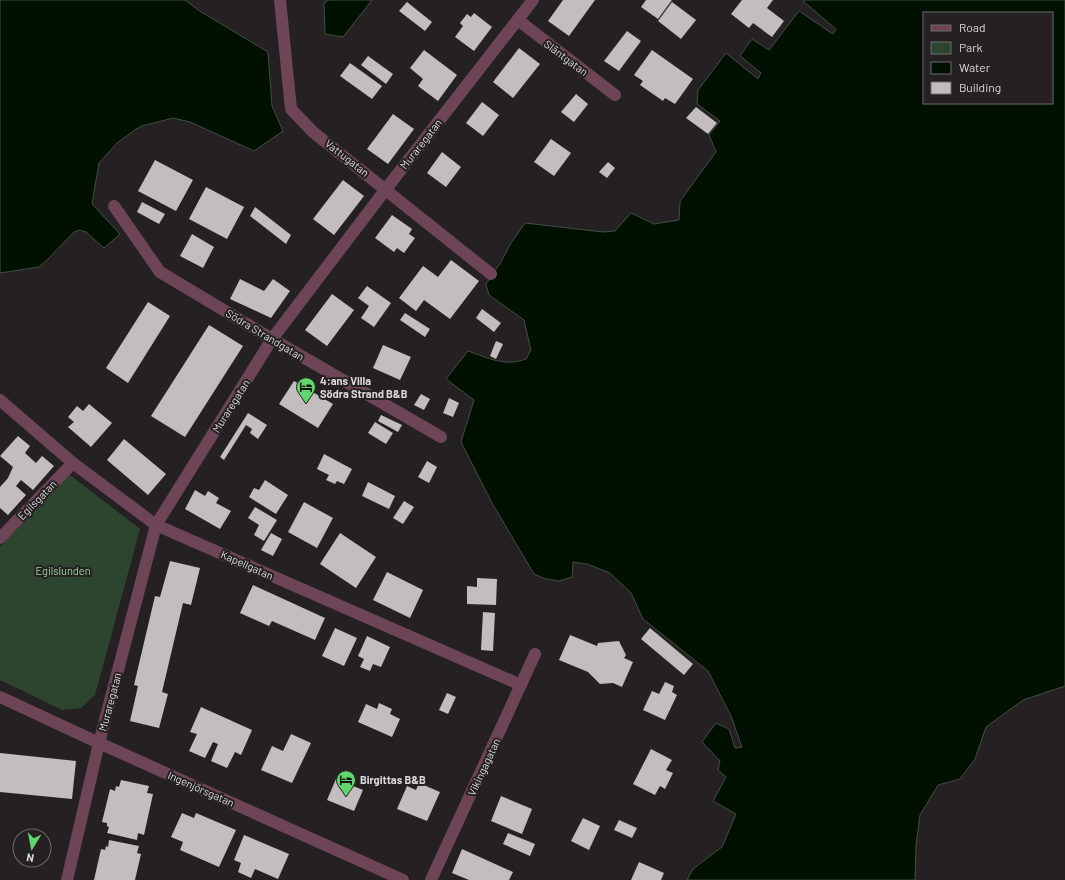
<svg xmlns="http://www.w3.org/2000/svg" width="1065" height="880" font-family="Barlow,sans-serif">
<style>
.green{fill:#2d452e}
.water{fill:#001102;stroke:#424d42;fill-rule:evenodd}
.building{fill:#c3bdbf}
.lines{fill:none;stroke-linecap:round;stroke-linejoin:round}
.minor{stroke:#6e4556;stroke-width:12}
.labels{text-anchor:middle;stroke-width:4;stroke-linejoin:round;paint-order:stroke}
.street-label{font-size:11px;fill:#dbd8d9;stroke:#252123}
.poi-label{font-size:11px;font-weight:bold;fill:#dbd8d9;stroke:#252123;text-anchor:start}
.park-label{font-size:11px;fill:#97d799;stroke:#252123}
</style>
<rect width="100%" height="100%" fill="#252123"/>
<polygon class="green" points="70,475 140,529 95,695 81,708 62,710 0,680 0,547"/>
<g class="water">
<polygon points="0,0 185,0 198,10 268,52 272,106 283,131 254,151 190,122 173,118 142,126 136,129 117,143 99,163 92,204 120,234 104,248 86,232 79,230 74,232 48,259 39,267 0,273"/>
<polygon points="329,0 372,0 343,37 325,34 324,3"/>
<path d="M804 0H1065V686L1023 700 986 727 975 759 960 779 938 785 920 815 916 845 915 880H687L693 869 722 847 736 814 713 801 726 777 718 770 720 761 702 742 716 723 729 729 735 748 742 747 731 716 708 671 643 619 631 593 610 573 587 564 573 562 572 577 559 581 546 579 534 574 492 503 461 442 474 400 446 379 468 351C488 358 505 367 526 359L531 350 524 320 489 295 486 284 501 262 511 243 525 223 603 232 615 231 631 213 654 224 679 220 680 201 716 152 709 135 720 121 697 104 698 90 726 53 758 79 761 73 740 56 752 39 769 50 799 11 833 34 836 29 804 2ZM924 13H1052V103H924Z"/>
</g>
<g class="building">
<polygon points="563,0 595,0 569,36 548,21"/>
<polygon points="646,0 672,0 658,19 641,7"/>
<polygon points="742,0 773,0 767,8 784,21 772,37 753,23 749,28 731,14"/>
<polygon points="407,2 432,22 425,31 399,11"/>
<polygon points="672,2 696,20 681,39 658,21"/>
<polygon points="474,13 492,27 474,51 455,37 463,26 460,23 467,14 471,17"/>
<polygon points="627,31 641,41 619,71 604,61"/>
<polygon points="519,48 540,64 513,98 493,82"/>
<polygon points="424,50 457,75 438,101 418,86 423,79 410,68"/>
<polygon points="652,50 693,79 675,104 665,98 663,101 640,85 643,81 634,75"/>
<polygon points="368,56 393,74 386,84 361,65"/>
<polygon points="350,63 382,86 372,99 340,76"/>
<polygon points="576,94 588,104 574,122 561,112"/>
<polygon points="482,102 499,115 483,136 466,123"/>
<polygon points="696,107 717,123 708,134 686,118"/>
<polygon points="393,114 414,129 388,164 367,149"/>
<polygon points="551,139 571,153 554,176 534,162"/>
<polygon points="442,152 461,167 446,187 427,173"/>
<polygon points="155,160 193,180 176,211 138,191"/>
<polygon points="608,162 615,168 607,178 599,172"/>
<polygon points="343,180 364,196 334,235 313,219"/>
<polygon points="206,187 244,207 227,239 189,219"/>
<polygon points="142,202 165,214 159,224 137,212"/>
<polygon points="255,207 291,235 286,244 250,216"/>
<polygon points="392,215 412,229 409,234 415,238 404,253 397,248 394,252 375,238"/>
<polygon points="192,234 214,247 203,268 180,256"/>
<polygon points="451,260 479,281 450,319 424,300 416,311 399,298 423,266 438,277"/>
<polygon points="240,279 264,291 273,279 290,291 271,318 230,299"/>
<polygon points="367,286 391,303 374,327 361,318 369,306 358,298"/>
<polygon points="332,294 354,310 327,346 305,330"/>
<polygon points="148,302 170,316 128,383 106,368"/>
<polygon points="482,309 501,323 494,332 476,318"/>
<polygon points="405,313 430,329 425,337 400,320"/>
<polygon points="209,325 243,346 185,437 151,416"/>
<polygon points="496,341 503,344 496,359 490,356"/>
<polygon points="383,345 411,357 400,380 373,368"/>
<polygon points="294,381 333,404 318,428 279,404"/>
<polygon points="421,394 430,399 424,410 414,405"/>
<polygon points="449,398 459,403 453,417 443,413"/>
<polygon points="89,404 112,423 91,447 68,427 74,422 68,417 77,406 83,411"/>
<polygon points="248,413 267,425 258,439 250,433 252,429 246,425 224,460 220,457"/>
<polygon points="381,415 402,425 398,432 378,421"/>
<polygon points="375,422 393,433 386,444 368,433"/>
<polygon points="18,436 30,446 25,453 36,463 42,456 54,466 33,490 21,480 16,486 26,495 8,515 0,508 0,487 8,478 13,467 0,456"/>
<polygon points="124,439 166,474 148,495 107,460"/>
<polygon points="324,454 352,469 344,484 337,481 335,484 326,480 329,475 317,469"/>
<polygon points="427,461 437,467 429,483 418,477"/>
<polygon points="265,480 288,495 276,514 249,497 254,488 259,490"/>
<polygon points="368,482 395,496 389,509 362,496"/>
<polygon points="195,490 205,496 208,491 219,498 216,503 231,511 220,529 185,509"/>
<polygon points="404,501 414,507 403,524 393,518"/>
<polygon points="304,502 333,518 317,548 288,532"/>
<polygon points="255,507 277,520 264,541 254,535 259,525 248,518"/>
<polygon points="271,533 282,539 273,556 261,550"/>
<polygon points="340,533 376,557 356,588 320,564"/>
<polygon points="170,561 200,568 191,605 183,603 162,692 168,694 159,728 130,721 138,686 134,685 155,596 160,597"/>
<polygon points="387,572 423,590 410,618 373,600"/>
<polygon points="477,578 497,579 496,605 467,604 467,586 477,587"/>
<polygon points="253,585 325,618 315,640 272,621 269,626 240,613"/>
<polygon points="483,612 495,613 493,651 481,650"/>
<polygon points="335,628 357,638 344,666 322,656"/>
<polygon points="650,628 693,664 684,675 641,639"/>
<polygon points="570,635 597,646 598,643 619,641 626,655 624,658 633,662 622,687 613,683 600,684 588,672 559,660"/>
<polygon points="367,636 390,647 381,667 373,664 370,671 360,667 364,659 358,656"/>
<polygon points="665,682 674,686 672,692 677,695 665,720 643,710 652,691 659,694"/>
<polygon points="447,693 456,697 448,714 439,710"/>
<polygon points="379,703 392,709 390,714 400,719 392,737 358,722 366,704 377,709"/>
<polygon points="201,707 252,730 241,755 235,752 227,768 211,761 218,744 213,742 205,758 189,751 197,734 190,732"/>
<polygon points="291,734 311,743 292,783 261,770 272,746 283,751"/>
<polygon points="651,749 672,760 666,770 673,773 665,789 660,786 655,795 633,784"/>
<polygon points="0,753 76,761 72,799 0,792"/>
<polygon points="336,779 363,790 354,811 327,800"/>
<polygon points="121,780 149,786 147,793 153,794 144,835 138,833 137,840 107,833 109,827 107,826 107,823 102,822 110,789 115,791 116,786 119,787"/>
<polygon points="419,783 440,792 427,821 397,809 407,786 416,790"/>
<polygon points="501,796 532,809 522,834 491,821"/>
<polygon points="182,813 194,818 196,813 236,830 219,867 180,850 183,842 171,837"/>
<polygon points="583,818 600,826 589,850 571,841"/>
<polygon points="619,820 637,828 632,838 614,830"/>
<polygon points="508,833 535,844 530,856 503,844"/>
<polygon points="244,835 289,854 278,879 255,869 251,878 238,872 241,863 234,860"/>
<polygon points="109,840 139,846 137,853 141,854 135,880 94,880 101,849 105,850 106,846 108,847"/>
<polygon points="462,849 513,872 509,880 469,880 452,873"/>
<polygon points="639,862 664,873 661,880 631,880"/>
</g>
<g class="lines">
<g class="minor">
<polyline points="280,0 291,109 313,132 491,274"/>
<polyline points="518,20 615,95"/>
<polyline points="114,206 160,272 272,339 441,437"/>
<polyline points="0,400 73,463 156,525 521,685"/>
<polyline points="0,538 73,463"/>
<polyline points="0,697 99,743 403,880"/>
<polyline points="67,880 99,743 156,525 272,339 386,189 533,0"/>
<polyline points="431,880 535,654"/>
</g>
</g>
<defs>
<symbol id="hotel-pin" viewBox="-11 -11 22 30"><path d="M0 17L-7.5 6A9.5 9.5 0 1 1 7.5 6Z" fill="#60d56b" stroke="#252123"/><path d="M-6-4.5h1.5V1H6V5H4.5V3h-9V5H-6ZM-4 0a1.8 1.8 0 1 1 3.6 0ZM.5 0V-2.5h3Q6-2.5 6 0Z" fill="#111"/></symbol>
</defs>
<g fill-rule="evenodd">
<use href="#hotel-pin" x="295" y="376" width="22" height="30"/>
<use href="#hotel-pin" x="335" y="769" width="22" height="30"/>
</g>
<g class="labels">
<g class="street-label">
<text transform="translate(566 58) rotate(37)" y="4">Släntgatan</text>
<text transform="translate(421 144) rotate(-52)" y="4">Muraregatan</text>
<text transform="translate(347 158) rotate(38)" y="4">Vattugatan</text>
<text transform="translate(265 335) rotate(31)" y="4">Södra Strandgatan</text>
<text transform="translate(231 406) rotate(-58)" y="4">Muraregatan</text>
<text transform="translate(37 500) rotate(-46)" y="4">Egilsgatan</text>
<text transform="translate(247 565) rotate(24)" y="4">Kapellgatan</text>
<text transform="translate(110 702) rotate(-75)" y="4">Muraregatan</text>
<text transform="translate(484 767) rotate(-65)" y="4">Vikingagatan</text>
<text transform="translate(201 789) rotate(24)" y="4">Ingenjörsgatan</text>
</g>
<g class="poi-label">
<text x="320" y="385">4:ans Villa<tspan x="320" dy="13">Södra Strand B&amp;B</tspan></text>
<text x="360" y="784">Birgittas B&amp;B</text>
</g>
<g class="park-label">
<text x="63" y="575">Egilslunden</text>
</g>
</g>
<rect x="923" y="12" width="130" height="92" fill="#252123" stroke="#6e6a6c"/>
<rect x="931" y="25" width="20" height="6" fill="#6e4556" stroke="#6e6a6c"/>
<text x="959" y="32" font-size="12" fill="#dbd8d9">Road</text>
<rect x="931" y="42" width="20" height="12" fill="#2d452e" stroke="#6e6a6c"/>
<text x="959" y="52" font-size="12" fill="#dbd8d9">Park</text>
<rect x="931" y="62" width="20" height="12" fill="#001102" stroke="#6e6a6c"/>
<text x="959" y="72" font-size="12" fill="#dbd8d9">Water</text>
<rect x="931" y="82" width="20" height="12" fill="#c3bdbf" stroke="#6e6a6c"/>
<text x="959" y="92" font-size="12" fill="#dbd8d9">Building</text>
<g transform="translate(32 848) rotate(190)"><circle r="19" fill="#252123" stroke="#6e6a6c"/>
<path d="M0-3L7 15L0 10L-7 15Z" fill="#60d56b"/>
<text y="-6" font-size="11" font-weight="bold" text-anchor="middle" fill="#dbd8d9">N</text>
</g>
</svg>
